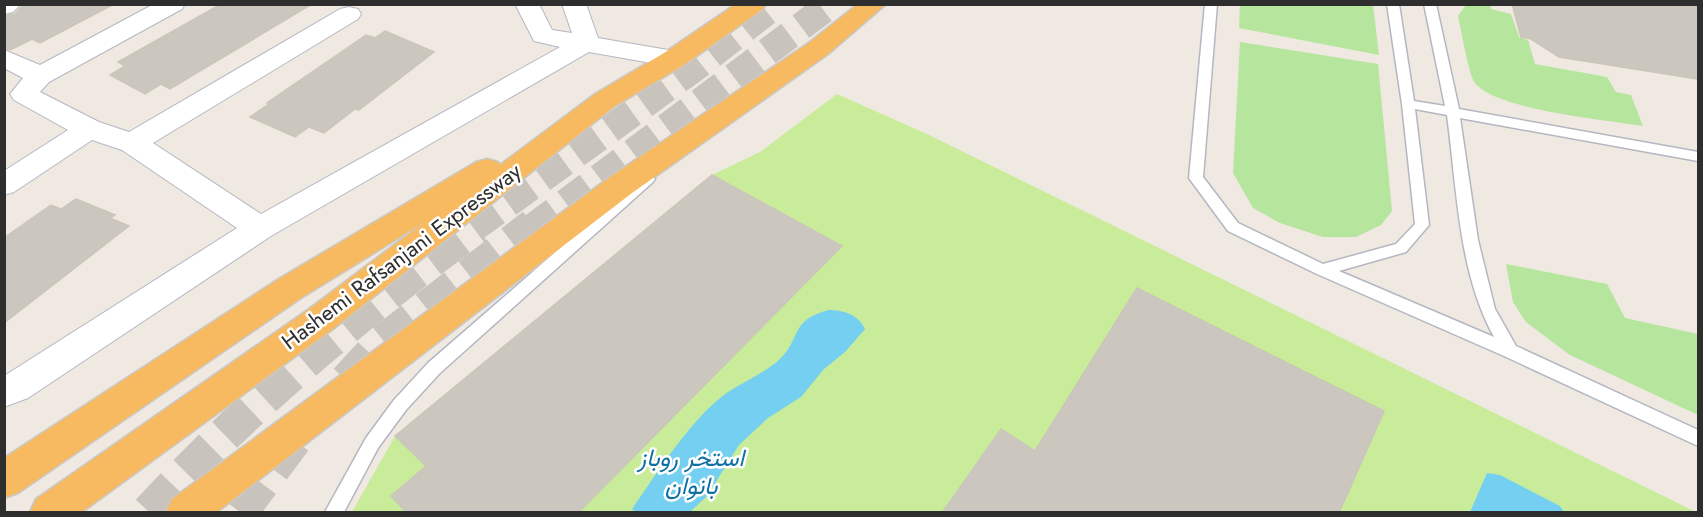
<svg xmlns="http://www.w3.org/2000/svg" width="1703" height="517" font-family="Jost,Vazirmatn,sans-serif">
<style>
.green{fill:#b6e59e}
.pitch{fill:#c9ec9a}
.water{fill:#75cff0}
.building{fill:#cbc7bf;stroke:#cbc5ba;stroke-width:1.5}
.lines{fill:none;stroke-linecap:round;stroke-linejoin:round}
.trunk-tunnel-far1{stroke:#c8c4bd;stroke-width:28;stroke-dasharray:28 14;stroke-linecap:butt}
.trunk-tunnel{stroke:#c8c4bd;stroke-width:36;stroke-dasharray:36 18;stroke-linecap:butt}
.service-casing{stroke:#b4b7c1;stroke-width:3}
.minor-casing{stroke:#b4b7c1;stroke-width:2}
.trunk-casing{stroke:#c9c9c9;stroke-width:3}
.service{fill:#fff;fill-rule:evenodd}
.minor{fill:#fff;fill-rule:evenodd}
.trunk{fill:#f8ba60;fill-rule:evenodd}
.labels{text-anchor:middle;stroke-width:5;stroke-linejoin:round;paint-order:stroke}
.street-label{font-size:22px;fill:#2e2e2e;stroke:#fff}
.water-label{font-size:24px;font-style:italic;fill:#0d6fa3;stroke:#fff}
</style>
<rect width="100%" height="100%" fill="#efe9e1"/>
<g class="green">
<polygon points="1240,5 1373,5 1379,55 1239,28"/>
<path d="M1466 5H1490L1491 9 1511 14 1519 37 1528 40 1535 64 1607 77 1616 92 1631 95 1643 126C1607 120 1496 110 1475 83 1469 76 1461 29 1458 16Z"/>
<polygon points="1240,42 1378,64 1392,211 1381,225 1356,237 1323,237 1280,223 1253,208 1233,173"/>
<polygon points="1506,264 1607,284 1625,318 1698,334 1698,415 1570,355 1526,322 1513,302"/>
</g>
<polygon class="pitch" points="837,94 929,135 1696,512 352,512 395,436 712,175 760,152"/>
<g class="water">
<path d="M828 310C843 310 858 314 865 329L845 352 824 369 801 397 768 418 739 445 707 496 690 512H636L632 509C658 472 691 418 728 392 745 381 763 374 779 360 802 338 789 321 828 310Z"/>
<polygon points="1487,473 1500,475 1560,506 1564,512 1470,512"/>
</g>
<g class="building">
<polygon points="24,4 114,4 40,43 32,39 10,50 4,48 4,16 15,14"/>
<polygon points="221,4 312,4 170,89 161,84 145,94 110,75 125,66 118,62"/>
<polygon points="1512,4 1698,4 1698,79 1559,57 1531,39 1521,37"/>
<polygon points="385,31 434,52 359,110 355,109 324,133 309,127 295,137 250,117 269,104 267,103 366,35 375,38"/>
<polygon points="712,175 842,246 578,513 407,513 391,496 426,466 395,436"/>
<polygon points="76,199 115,215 110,218 129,226 4,323 4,238 51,205 61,209"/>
<polygon points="1137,288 1384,411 1339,513 942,513 1001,429 1035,451"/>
</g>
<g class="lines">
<g class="trunk-tunnel-far1">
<polyline points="474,228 700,64 776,4"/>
<polyline points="532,228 831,4"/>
</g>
<g class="trunk-tunnel">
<polyline points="347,381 381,344 534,226"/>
<path d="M149 512C247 406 359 311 476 226"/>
<polyline points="240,512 296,437"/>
</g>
<defs>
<g id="service">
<path d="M1205 4H1217L1203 177 1238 223 1323 264 1396 244 1415 224 1402 104 1387 4H1399L1414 101 1445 106 1424 4H1436L1459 109 1698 152V161L1460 118 1478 240 1495 309 1516 346 1698 430V446L1504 356 1317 274 1228 231 1189 178ZM1415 109 1447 115C1457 188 1458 272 1494 337L1339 271 1406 252 1429 225Z"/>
<polygon points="648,174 655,179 653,182 440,373 406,410 378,448 344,512 325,512 366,438 394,400 428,363 643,176"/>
</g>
<g id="minor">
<polygon points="4,4 21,4 13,12 4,14"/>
<polygon points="154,4 185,4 182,9 49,82 40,92 99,122 129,132 340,9 349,7 358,9 361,14 358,19 153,143 261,214 560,47 534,41 515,4 539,4 552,30 572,33 562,4 586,4 598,38 674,51 683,53 687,59 683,65 674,67 589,52 271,236 28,398 4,407 4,376 237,228 122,150 92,140 14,192 4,195 4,171 68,130 14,100 10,94 23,78 4,68 4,50 40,65"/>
</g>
<g id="trunk">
<polygon points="736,4 766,4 763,9 684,65 615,106 333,329 82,512 30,512 36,499 309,309 426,221 301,298 18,493 4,498 4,458 277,280 476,162 487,159 498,162 500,165 595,94 664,53"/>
<polygon points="858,4 886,4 828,54 632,193 217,512 166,512 172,499 610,177 810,42"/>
</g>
</defs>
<use href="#service" class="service-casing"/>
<use href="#minor" class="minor-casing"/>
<use href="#trunk" class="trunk-casing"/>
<use href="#service" class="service"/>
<use href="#minor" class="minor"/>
<use href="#trunk" class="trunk"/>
</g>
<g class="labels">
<g class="street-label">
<text transform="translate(401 256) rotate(-37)" y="8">Hashemi Rafsanjani Expressway</text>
</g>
<g class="water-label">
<text x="691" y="466">استخر روباز<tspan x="691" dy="28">بانوان</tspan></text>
</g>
</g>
<rect width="1703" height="517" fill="none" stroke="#2e2e2e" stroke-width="12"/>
</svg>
